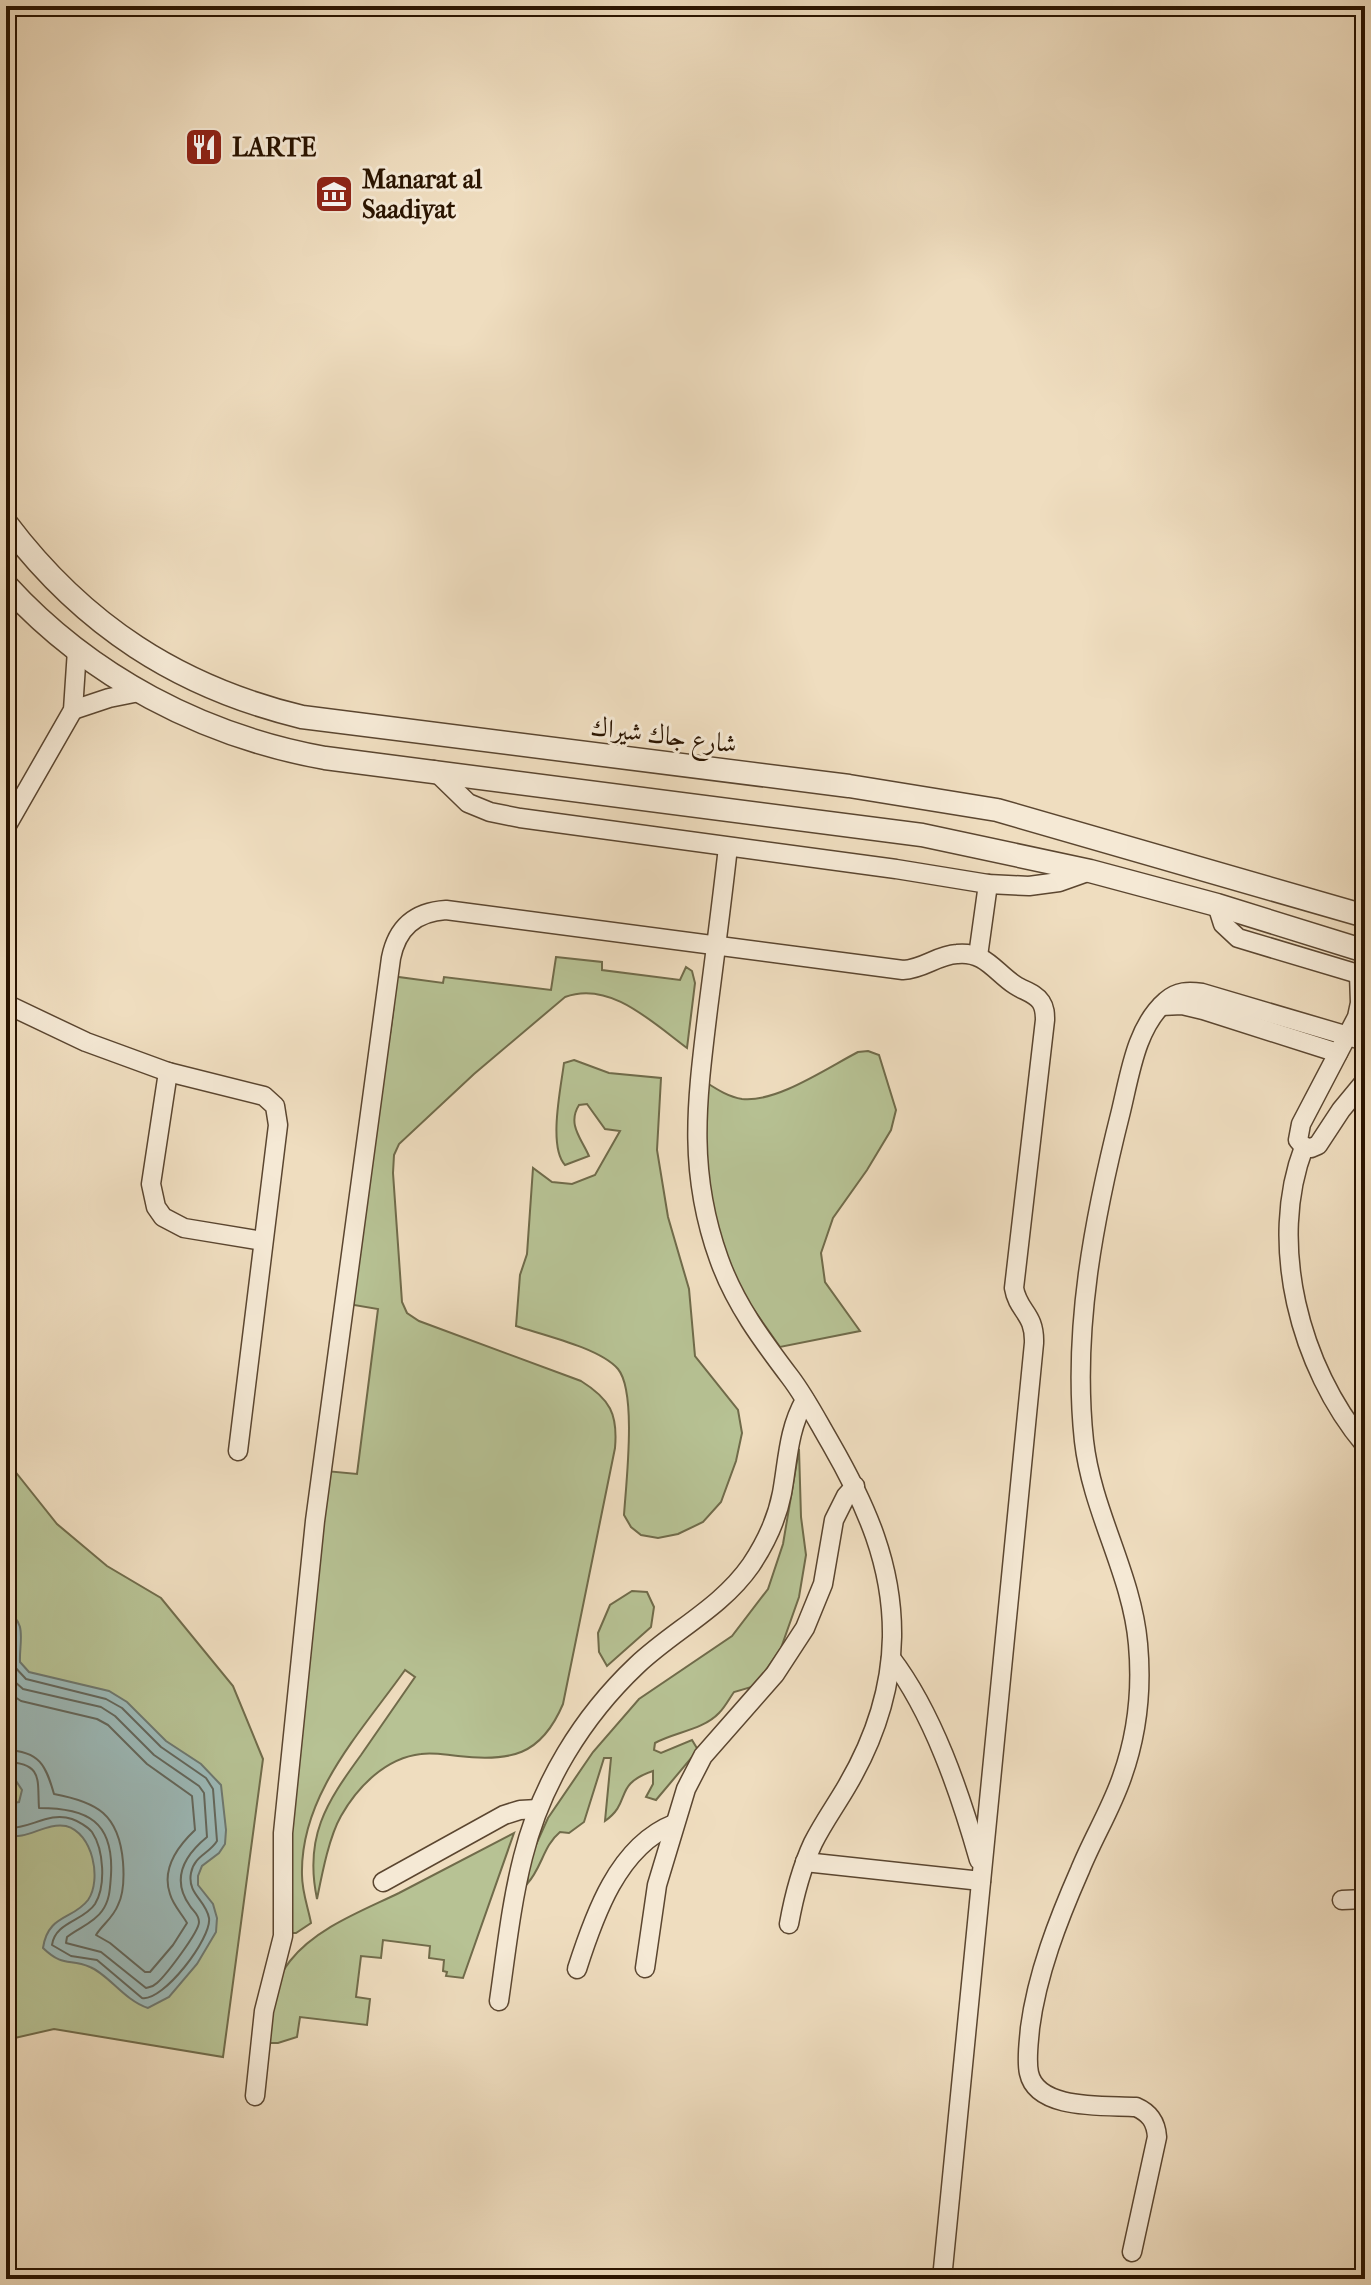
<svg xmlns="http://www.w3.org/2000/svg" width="1371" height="2285" font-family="'IM FELL French Canon',Amiri,serif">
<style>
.green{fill:#b7c294;stroke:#706b4a;stroke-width:2}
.water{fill:#9cbab9;stroke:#6e786f;stroke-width:2}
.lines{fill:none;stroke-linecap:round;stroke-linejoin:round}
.shore{stroke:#63675c;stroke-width:2}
.minor-casing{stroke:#5b4630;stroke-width:21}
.tertiary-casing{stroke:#5b4630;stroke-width:25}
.minor{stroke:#f5e9d5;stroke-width:18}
.tertiary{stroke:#f5e9d5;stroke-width:22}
.labels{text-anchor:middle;stroke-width:6;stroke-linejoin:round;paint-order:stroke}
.poi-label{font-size:26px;font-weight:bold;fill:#2a1400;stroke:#f5e9d5;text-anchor:start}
.street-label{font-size:26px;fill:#2a1400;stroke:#f5e9d5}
</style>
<rect width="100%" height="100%" fill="#efddbf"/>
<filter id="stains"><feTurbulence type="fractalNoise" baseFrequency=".0025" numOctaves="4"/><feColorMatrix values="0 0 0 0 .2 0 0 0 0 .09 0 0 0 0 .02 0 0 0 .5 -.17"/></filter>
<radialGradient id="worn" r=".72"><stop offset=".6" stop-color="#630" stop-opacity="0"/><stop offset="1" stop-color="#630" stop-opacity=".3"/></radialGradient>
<g class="green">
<path d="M556 957 602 962V970L680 980 686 967 692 971 695 983 687 1048C653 1023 610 980 565 997L474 1074 399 1144 394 1155 393 1173 402 1302 407 1313 419 1321 581 1381C610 1399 618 1414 615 1448L563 1704C541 1756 510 1762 458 1756 446 1755 434 1752 421 1754 386 1758 358 1786 341 1816 329 1837 322 1874 317 1899 304 1837 326 1803 361 1755 379 1729 397 1703 415 1677L405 1670C361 1732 300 1795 302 1875 302 1892 308 1907 311 1923L296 1933H291L284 1869 326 1471 357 1474 378 1309 348 1304 391 1027 394 1004 391 976 443 983 444 977 551 990Z"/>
<path d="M868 1051 879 1055 896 1110 891 1130 867 1170 833 1218 821 1253 825 1282 860 1331 780 1347 735 1283 709 1209 700 1152 707 1083C718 1090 729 1097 742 1099 776 1103 827 1068 858 1052Z"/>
<path d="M574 1060 609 1073 661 1078 657 1150 668 1217 689 1289 695 1356 738 1410 742 1433 736 1461 721 1502 703 1522 678 1534 658 1538 641 1535 631 1527 624 1515C626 1484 637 1392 618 1369 600 1348 543 1335 516 1326L520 1275 527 1254 533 1168 552 1182 572 1184 595 1175 620 1131 605 1129 587 1104 579 1105C567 1124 581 1138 589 1156L565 1165C548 1147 561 1087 564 1063Z"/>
<path d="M799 1449 801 1517 806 1555 799 1597 781 1648 755 1686 734 1692C729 1699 725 1707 719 1713 703 1730 675 1732 655 1743L654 1750 661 1753 692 1740 698 1750 656 1800 646 1797 653 1784V1771C612 1785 633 1801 605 1821L611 1758H604L584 1822 569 1833 560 1832C543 1846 542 1868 527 1884L530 1858 548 1818 593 1752 639 1699 732 1636 768 1589 783 1544Z"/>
<polygon points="6,1460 57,1524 107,1566 161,1598 233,1686 263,1759 223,2057 54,2029 6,2040"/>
<polygon points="632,1591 647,1592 654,1607 651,1627 607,1666 599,1652 598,1633 610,1605"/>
<path d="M514 1833 463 1978 446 1976 447 1972 443 1971 444 1960 429 1958 430 1946 383 1940 381 1958 361 1956 356 1997 370 1999 367 2025 300 2017 297 2037 278 2043H267C268 2015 272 1983 290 1961 316 1928 362 1911 399 1893 437 1873 475 1853 514 1833Z"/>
</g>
<path class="water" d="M6 1612C28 1621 19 1642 20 1662L29 1672 109 1691 127 1702 166 1741 201 1764 221 1785 226 1830 225 1844 219 1853 202 1866 198 1876V1885L213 1904 217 1918 216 1932 197 1964 169 1997 148 2008C125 2001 108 1974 90 1967 69 1958 64 1968 43 1948 48 1914 73 1920 88 1900 102 1880 93 1833 66 1826 45 1822 27 1841 6 1835V1804L19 1802 22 1790 16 1781 6 1779Z"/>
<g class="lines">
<g class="shore">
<path d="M6 1620 13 1628 12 1664 26 1679 106 1699 122 1708 161 1747 206 1778 213 1789 217 1841C209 1854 194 1856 191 1873 187 1894 206 1900 209 1918 212 1938 163 2002 142 1998L97 1960 71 1956 52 1945C55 1922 84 1921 95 1904 106 1886 104 1850 92 1832 88 1827 78 1821 72 1819 48 1811 29 1830 6 1828"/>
<path d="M6 1674 23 1689 101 1707 115 1716 154 1755 199 1786 204 1793 207 1837C185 1855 170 1878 190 1906 193 1911 199 1914 199 1922 199 1932 166 1975 157 1983 153 1987 150 1987 146 1988L101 1952 66 1943 67 1937C78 1928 94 1923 102 1911 110 1900 110 1888 111 1875 114 1821 87 1808 39 1808 37 1781 44 1763 6 1762"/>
<path d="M6 1691 21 1701 97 1719 108 1725 147 1764 192 1796 195 1830C178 1846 161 1868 170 1894 173 1905 182 1914 187 1923L173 1945 150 1972H145L110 1943 96 1935C102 1925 113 1918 118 1905 124 1893 124 1875 123 1862 119 1814 97 1802 54 1794 46 1766 40 1751 6 1750"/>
</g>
<defs>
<g id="minor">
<polyline points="73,710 109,698 139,692"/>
<polyline points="434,770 468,803 490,812 520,818 896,869 988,884 1029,886 1059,882 1090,871"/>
<polyline points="6,827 73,710 77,650"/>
<path d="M728 847C722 901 715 955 708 1009 697 1100 687 1170 719 1259 735 1304 762 1340 790 1377 806 1398 818 1422 831 1444 866 1505 893 1565 892 1637 891 1691 874 1740 847 1786 836 1805 823 1823 813 1843 801 1869 794 1896 789 1924"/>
<polyline points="1217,905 1223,924 1238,938 1365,976"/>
<polyline points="978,956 988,884"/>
<polyline points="6,1004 86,1042 168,1072 264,1096 275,1106 278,1125 238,1451"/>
<polyline points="1161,1006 1182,1005 1203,1010 1338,1053"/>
<polyline points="168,1072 151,1184 156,1207 163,1217 184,1228 263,1241"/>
<path d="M1304 1147C1267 1243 1300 1368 1365 1445"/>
<polyline points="1304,1147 1298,1140 1301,1124 1357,1017 1360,1003 1359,974"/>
<polyline points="1304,1147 1311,1148 1318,1145 1341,1110 1365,1081"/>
<path d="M891 1658C933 1713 960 1793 979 1860"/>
<polyline points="805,1862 981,1881"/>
<polyline points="383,1882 504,1815 520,1810 538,1809"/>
<polyline points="1342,1900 1365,1899"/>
<polyline points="645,1968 657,1885 686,1789 703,1756 775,1674 805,1628 823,1584 834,1520 846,1496 855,1486"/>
<path d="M577 1969C594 1916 618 1846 674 1824"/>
<path d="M499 2001C506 1953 511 1904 523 1857 541 1784 582 1717 637 1665 674 1630 721 1608 751 1565 765 1544 777 1519 782 1493 788 1460 788 1430 805 1400"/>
<path d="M255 2096 264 2011 283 1936V1833L315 1521 391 958C397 928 415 912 446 910L903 970C924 969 937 955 957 954 985 951 995 972 1015 985 1024 991 1035 993 1041 1002 1045 1008 1045 1014 1045 1020L1014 1288C1018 1312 1035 1313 1034 1343L942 2279"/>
<path d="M1132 2252 1157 2137C1156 2122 1150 2113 1136 2107 1106 2105 1037 2111 1029 2073 1026 2059 1029 2042 1030 2028 1037 1974 1058 1920 1080 1870 1093 1838 1111 1809 1122 1777 1137 1735 1142 1688 1138 1644 1132 1574 1092 1512 1084 1441 1072 1330 1094 1218 1121 1111 1130 1074 1136 1027 1166 1001 1177 991 1189 991 1202 993L1365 1041"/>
</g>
<g id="tertiary">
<path d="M6 523C83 625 178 687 302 717L849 786 997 810 1365 916"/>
<path d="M6 585C90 677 203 736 325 758L922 835 1090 871 1217 905 1365 951"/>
</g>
</defs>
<use href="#minor" class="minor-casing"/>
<use href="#tertiary" class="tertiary-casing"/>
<use href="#minor" class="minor"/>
<use href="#tertiary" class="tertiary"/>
</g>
<defs>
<symbol id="restaurant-square" viewBox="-11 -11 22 22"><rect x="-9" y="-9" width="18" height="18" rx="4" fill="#8f2418" stroke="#f5e9d5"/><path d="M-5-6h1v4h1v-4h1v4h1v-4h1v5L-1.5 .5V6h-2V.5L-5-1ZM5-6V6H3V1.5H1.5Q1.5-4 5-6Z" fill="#fff"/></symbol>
<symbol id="museum-square" viewBox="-11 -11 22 22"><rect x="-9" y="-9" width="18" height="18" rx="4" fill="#8f2418" stroke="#f5e9d5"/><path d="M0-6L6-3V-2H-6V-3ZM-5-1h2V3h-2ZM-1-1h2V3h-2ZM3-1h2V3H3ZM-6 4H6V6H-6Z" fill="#fff"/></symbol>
</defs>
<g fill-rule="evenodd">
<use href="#restaurant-square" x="182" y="125" width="44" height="44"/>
<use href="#museum-square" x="312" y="172" width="44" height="44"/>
</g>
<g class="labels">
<g class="poi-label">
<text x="232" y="156">LARTE</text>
<text x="362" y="188">Manarat al<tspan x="362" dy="30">Saadiyat</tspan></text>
</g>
<g class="street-label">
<text transform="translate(664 735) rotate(7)" y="9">شارع جاك شيراك</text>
</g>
</g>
<rect width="1371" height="2285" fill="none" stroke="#efddbf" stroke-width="32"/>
<rect x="8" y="8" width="1355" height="2269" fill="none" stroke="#2a1400" stroke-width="4"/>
<rect x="16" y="16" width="1339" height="2253" fill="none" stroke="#2a1400" stroke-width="2"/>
<rect width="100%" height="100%" filter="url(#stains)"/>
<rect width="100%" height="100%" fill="url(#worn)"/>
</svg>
